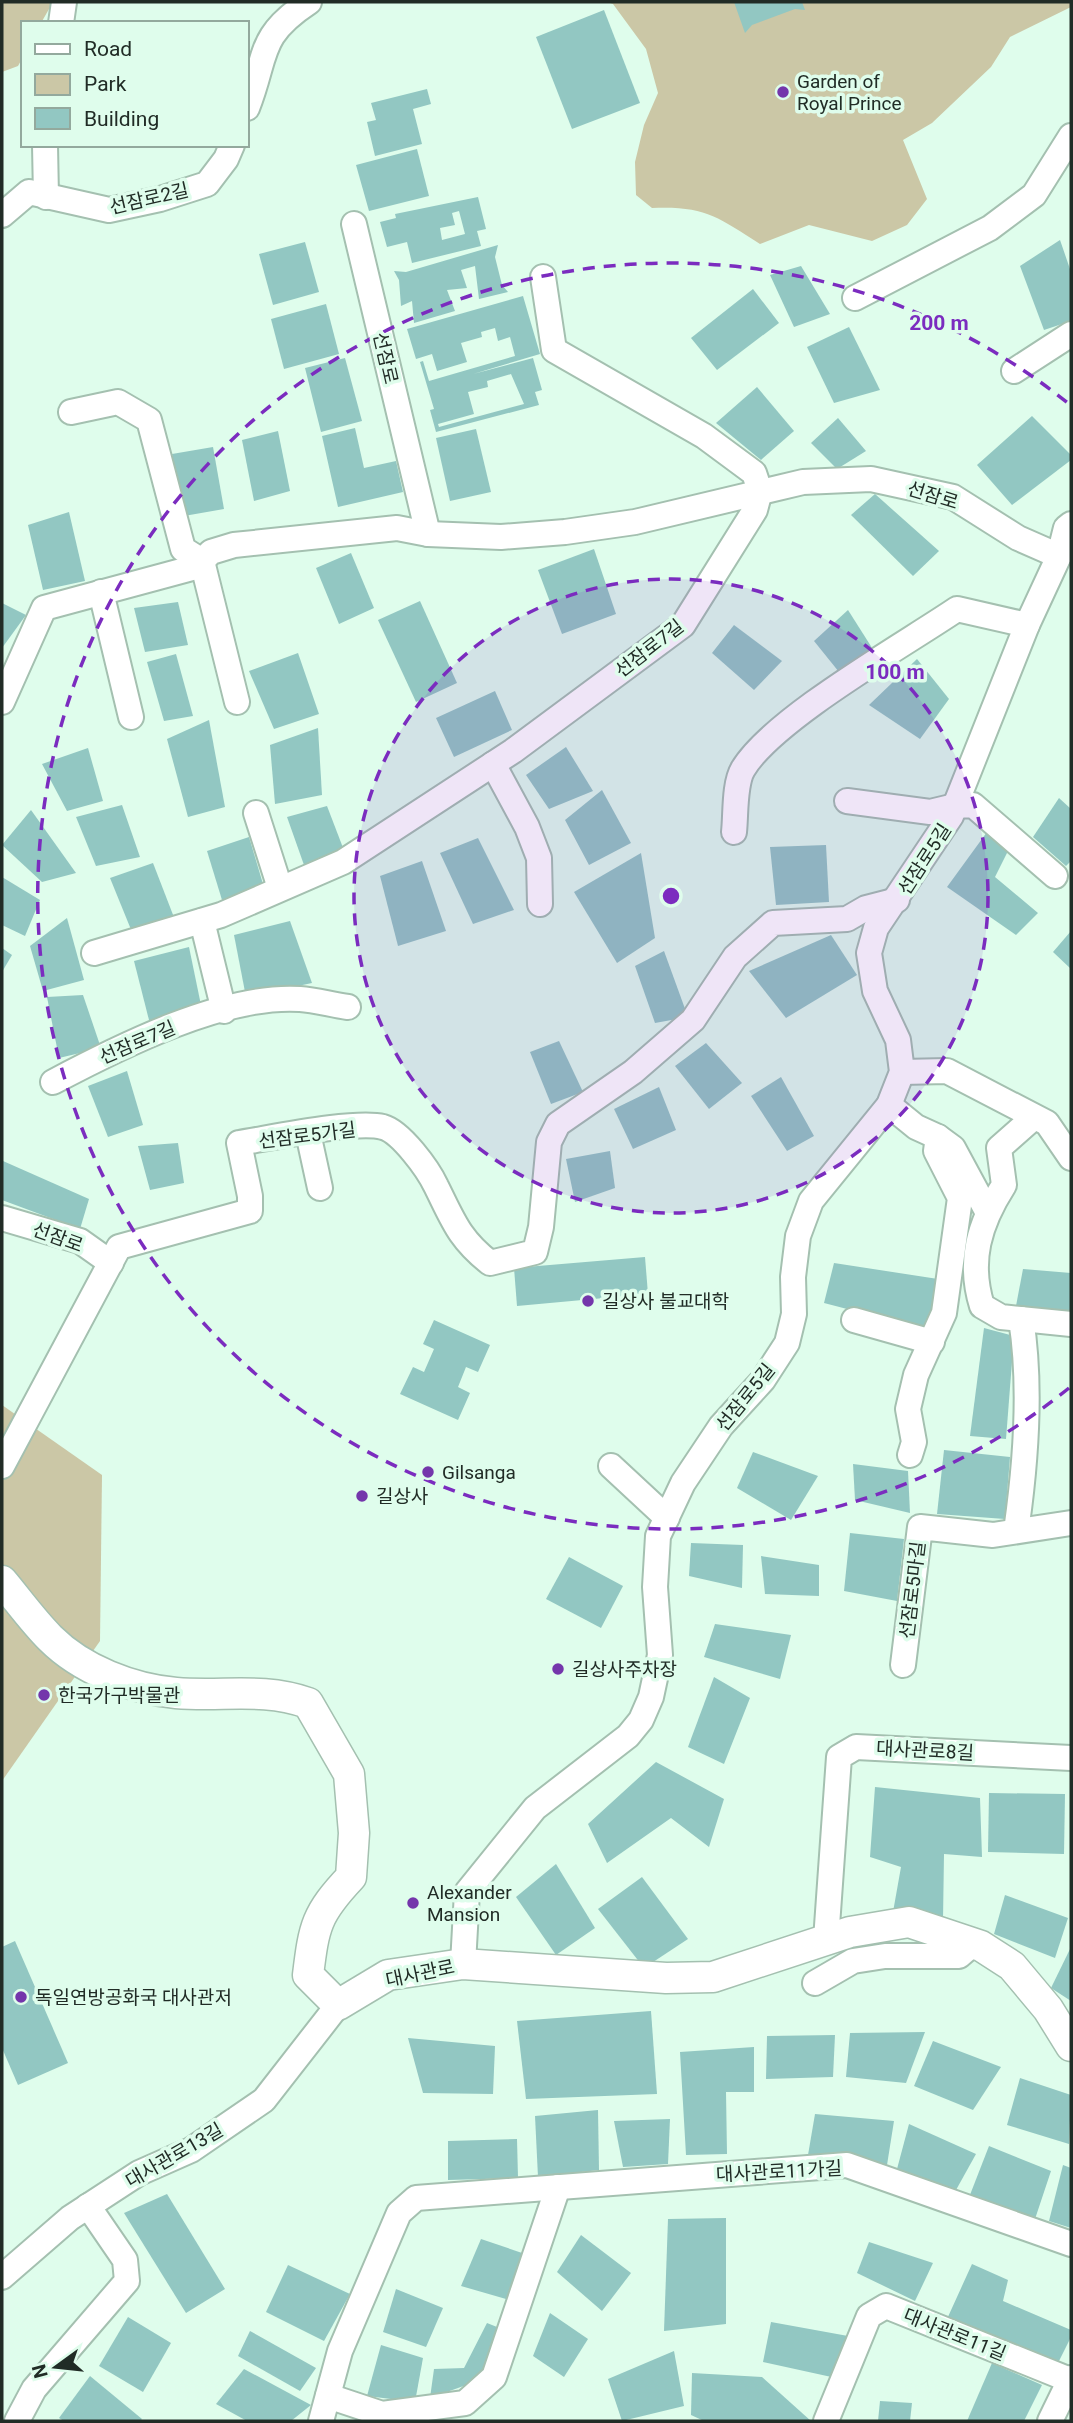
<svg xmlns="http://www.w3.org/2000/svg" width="1073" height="2423" font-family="Roboto,'Noto Sans KR',sans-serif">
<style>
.green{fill:#cbc7a6}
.building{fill:#92c7c2;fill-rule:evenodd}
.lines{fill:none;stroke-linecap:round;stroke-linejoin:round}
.minor-casing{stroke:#a4c0b0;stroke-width:28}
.major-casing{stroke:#a4c0b0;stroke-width:33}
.minor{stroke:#fff;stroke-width:24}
.major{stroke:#fff;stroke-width:30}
.ring{fill:none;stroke:#7b2cbf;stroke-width:3.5;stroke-dasharray:12 9}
.poi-dot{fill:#7436ab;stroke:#dffdec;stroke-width:2.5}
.labels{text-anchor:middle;stroke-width:7;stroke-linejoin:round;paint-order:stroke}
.poi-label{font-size:19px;fill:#212c26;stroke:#dffdec;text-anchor:start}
.street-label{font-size:19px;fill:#212c26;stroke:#dffdec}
.centre{fill:#7b2cbf;stroke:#dffdec;stroke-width:3.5}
.ring-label{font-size:21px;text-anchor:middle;font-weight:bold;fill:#7b2cbf;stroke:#dffdec;stroke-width:7;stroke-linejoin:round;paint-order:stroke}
</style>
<rect width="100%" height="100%" fill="#dffdec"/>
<g class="green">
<polygon points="2,2 53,2 41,23 23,23 23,57 18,66 2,72"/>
<path d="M607 2H1071V7L1010 37 991 67 932 123 903 140 927 199 907 225 872 241 809 225 760 244C716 216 705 206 652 208L636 195 635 162 644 125 658 93 646 49 613 4Z"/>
<polygon points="2,1405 102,1475 100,1641 2,1781"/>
</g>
<g class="building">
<polygon points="734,2 802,2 805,10 795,9 752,25 745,33"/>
<polygon points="604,10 640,103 572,129 536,37"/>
<polygon points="427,89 431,104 413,109 422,144 375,156 367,122 376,120 371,103"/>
<polygon points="417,149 429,196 369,211 356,165"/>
<path d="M478 197 486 229 477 231 481 246 412 263 407 242 387 247 380 222 396 218 395 214ZM459 211 465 234 442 240 440 228 455 225 452 213Z"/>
<polygon points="1060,240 1071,272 1071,321 1044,330 1020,266"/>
<polygon points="305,242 319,292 273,305 259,254"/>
<polygon points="498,245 495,257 502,285 508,292 479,299 475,266 461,270 467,288 447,290 455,311 414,323 412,301 401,306 399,280 394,271 406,272"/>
<polygon points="801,266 830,314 794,327 770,275"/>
<polygon points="753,289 779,323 717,370 691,338"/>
<path d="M523 296 540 354 473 374 533 358 542 390 535 392 539 405 436 432 430 410 434 409 420 362 423 361 429 381 515 356 510 337 498 341 495 328 481 332 482 337 461 343 467 362 437 371 432 354 416 359 407 329ZM511 374 524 404 439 427 438 424 474 414 468 392 488 387 487 381Z"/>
<polygon points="326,304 339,354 284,369 271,319"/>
<polygon points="849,327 880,390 834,403 807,347"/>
<polygon points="345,358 362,421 321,432 305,368"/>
<polygon points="757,387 794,431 761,460 716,423"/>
<polygon points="1032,416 1071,455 1071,460 1012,505 977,465"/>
<polygon points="838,418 866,451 837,469 811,443"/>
<polygon points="355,428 364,468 396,461 403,492 338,507 322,436"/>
<polygon points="476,429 491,492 450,501 436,438"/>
<polygon points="278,431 290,491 254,501 242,440"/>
<polygon points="213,447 224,509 184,516 172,454"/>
<polygon points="875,494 939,551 913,576 851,515"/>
<polygon points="69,512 85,581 43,590 28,525"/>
<polygon points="594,549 616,614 562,634 538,570"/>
<polygon points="351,553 374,608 339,624 316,568"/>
<polygon points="420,601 457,683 416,702 378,620"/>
<polygon points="178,602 188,645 145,652 134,608"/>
<polygon points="2,603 26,615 2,648"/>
<polygon points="848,610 874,651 839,672 814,641"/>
<polygon points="734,625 782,661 754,690 712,653"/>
<polygon points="298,653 319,714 274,729 249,671"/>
<polygon points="176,654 193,716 164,721 147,662"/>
<polygon points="917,659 949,699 920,739 869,705"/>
<polygon points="495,691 512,730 454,757 436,718"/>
<polygon points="209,720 225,807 188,817 167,739"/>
<polygon points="318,728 322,795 275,804 270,745"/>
<polygon points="566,747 593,791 549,809 526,775"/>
<polygon points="88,748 103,801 67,811 42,764"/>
<polygon points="602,790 631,843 589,865 565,820"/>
<polygon points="1059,798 1071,809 1071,861 1066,866 1033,837"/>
<polygon points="122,805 140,857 96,866 76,817"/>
<polygon points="327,806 345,853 304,865 287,817"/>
<polygon points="31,810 76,873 42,882 2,845"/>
<polygon points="987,832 1010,847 995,877 1038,913 1016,935 947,887"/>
<polygon points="249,837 263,884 222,900 207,851"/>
<polygon points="478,838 514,910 473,924 440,853"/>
<polygon points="826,845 829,902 776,905 770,847"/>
<polygon points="641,853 655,938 617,963 574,892"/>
<polygon points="422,861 446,931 398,946 380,876"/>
<polygon points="153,863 175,920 132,932 110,878"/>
<polygon points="2,877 40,900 25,936 2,925"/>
<polygon points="67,918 84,980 43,991 30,946"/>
<polygon points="290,921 312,983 246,997 234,935"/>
<polygon points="1071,931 1071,969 1053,952"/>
<polygon points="831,935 857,975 786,1018 749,971"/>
<polygon points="189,947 202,1010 150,1024 134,961"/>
<polygon points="2,948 12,955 2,972"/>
<polygon points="664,951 688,1017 655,1023 635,966"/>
<polygon points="83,995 101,1048 59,1058 47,997"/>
<polygon points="559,1041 583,1092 551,1104 530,1052"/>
<polygon points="706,1043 742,1083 709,1109 675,1066"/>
<polygon points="127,1071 143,1125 108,1137 88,1086"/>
<polygon points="781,1077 814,1136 787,1151 751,1096"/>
<polygon points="659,1087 676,1130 633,1149 614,1109"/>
<polygon points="178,1143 184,1183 150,1190 138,1146"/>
<polygon points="610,1151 615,1188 575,1202 566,1159"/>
<polygon points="3,1161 89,1199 80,1229 2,1200"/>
<polygon points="645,1257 648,1294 517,1306 514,1268"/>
<polygon points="834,1263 938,1279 928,1330 824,1303"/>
<polygon points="1023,1269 1071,1273 1070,1311 1016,1306"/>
<polygon points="434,1320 490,1345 478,1372 466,1367 458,1387 470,1393 458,1420 400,1394 413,1367 424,1372 434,1349 423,1344"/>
<polygon points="984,1328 1014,1336 1006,1439 970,1436"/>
<polygon points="944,1450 1010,1457 1005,1519 937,1514"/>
<polygon points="753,1452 818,1476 791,1520 737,1488"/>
<polygon points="853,1464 908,1471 910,1513 855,1500"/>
<polygon points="850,1533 904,1539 897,1601 844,1591"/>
<polygon points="691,1543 743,1545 742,1588 689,1576"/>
<polygon points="761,1556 819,1565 819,1596 765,1594"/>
<polygon points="569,1557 623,1586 601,1628 546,1599"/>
<polygon points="715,1624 791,1635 780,1679 704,1657"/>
<polygon points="714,1677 750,1698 724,1764 688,1747"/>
<polygon points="656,1762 724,1799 709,1847 671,1818 607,1863 588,1824"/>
<polygon points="875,1787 980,1798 982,1857 944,1854 943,1920 893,1912 901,1867 870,1857"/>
<polygon points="989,1793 1065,1794 1064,1854 988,1852"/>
<polygon points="556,1864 595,1928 556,1955 516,1897"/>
<polygon points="642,1877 688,1939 644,1968 598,1909"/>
<polygon points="1005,1895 1068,1918 1055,1958 994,1934"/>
<polygon points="15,1941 68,2063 18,2085 2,2048 2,1947"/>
<polygon points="1071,1947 1071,2001 1051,1988"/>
<polygon points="651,2011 657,2094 526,2099 517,2021"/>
<polygon points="925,2032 906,2083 846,2077 850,2033"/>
<polygon points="835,2035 833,2077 766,2079 767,2036"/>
<polygon points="408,2038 495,2046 493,2094 423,2093"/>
<polygon points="933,2041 1001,2067 973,2110 914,2086"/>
<polygon points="754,2047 754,2092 726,2092 727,2154 686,2155 680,2052"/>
<polygon points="1020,2078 1071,2095 1069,2144 1007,2125"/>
<polygon points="598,2110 599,2170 538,2177 535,2116"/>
<polygon points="815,2114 894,2121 887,2165 808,2155"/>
<polygon points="670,2119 668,2164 623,2167 614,2121"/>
<polygon points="909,2124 976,2154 956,2190 897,2169"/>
<polygon points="517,2139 518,2178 448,2180 448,2141"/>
<polygon points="989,2146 1051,2171 1034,2222 968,2200"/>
<polygon points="1063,2165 1071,2168 1071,2228 1049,2221"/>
<polygon points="167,2194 225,2289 186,2313 124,2213"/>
<polygon points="726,2218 726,2324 664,2331 668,2219"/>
<polygon points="581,2235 631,2273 602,2311 557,2272"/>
<polygon points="481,2239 528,2255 506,2299 461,2286"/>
<polygon points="869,2242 933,2263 915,2301 857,2273"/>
<polygon points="972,2264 1008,2280 1003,2301 1071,2330 1071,2337 1055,2369 947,2319"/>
<polygon points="288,2265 350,2294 324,2341 266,2312"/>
<polygon points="396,2289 443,2308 426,2347 383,2332"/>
<polygon points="550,2313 588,2339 564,2377 533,2356"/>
<polygon points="128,2317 171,2343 143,2392 99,2366"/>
<polygon points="771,2322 848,2336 836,2378 763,2362"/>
<polygon points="487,2323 502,2329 486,2378 430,2398 434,2369 464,2368"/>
<polygon points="250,2331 316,2368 300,2391 238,2356"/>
<polygon points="381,2345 423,2358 415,2402 367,2396"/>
<polygon points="674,2351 684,2406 622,2421 608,2379"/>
<polygon points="992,2363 1042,2385 1024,2421 967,2421"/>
<polygon points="244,2369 311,2405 291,2421 247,2421 216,2404"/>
<polygon points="692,2373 762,2377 811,2421 704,2421 691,2415"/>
<polygon points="90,2376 142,2419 140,2421 64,2421 59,2418"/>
<polygon points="880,2401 912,2403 910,2421 878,2421"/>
</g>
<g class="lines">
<defs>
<g id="minor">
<polyline points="61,23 64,2"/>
<path d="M247 108C268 55 256 37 309 2"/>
<polyline points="45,145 46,197"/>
<polyline points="2,215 29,192 109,210 160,199 207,184 226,159 232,145"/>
<polyline points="354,224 428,534"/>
<polyline points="855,298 990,228 1034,195 1071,136"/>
<polyline points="1014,371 1071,334"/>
<polyline points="71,412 118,402 149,420 183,549 202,561 237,702"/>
<polyline points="101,592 131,717"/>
<polyline points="2,702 44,608 196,567 211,552 234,545 397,528 428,534 501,537 565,532 635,522 803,482 871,479 953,497 1018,538 1059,556"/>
<polyline points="493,764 527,827 539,858 540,904"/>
<polyline points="847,801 930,812 955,806 973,805 1055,876"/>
<polyline points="256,813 280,888"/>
<path d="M734 832C736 814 734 784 743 769 773 719 904 645 957 609L1027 625"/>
<polyline points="202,921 224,1011"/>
<polyline points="94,953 221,915 343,862 513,751 683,625 755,510 760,491 754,473 704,436 554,350 543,277"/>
<polyline points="902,1072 947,1071 1047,1123 1071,1158"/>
<path d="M53 1082C119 1047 224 994 300 999 316 1000 332 1005 348 1007"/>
<polyline points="889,1105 916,1127 938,1137 953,1148 987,1211"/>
<path d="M1033 1118 999 1148 1004 1185C979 1224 968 1261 982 1306L1001 1317 1071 1324"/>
<polyline points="308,1133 320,1188"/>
<polyline points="2,1218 80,1241 111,1263"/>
<polyline points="854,1320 932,1342"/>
<polyline points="910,1455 914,1442 908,1409 916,1375 944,1313 960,1198 936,1151 938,1137"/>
<path d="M2 1466 119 1247 250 1211V1196L239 1143C271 1138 355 1120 383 1127 401 1132 428 1169 436 1186 453 1220 459 1239 490 1263L535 1252 541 1227 549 1142 558 1124 633 1072 693 1020 735 957 773 923 847 919 866 908 897 900"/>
<polyline points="611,1466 667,1518"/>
<path d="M1016 1531C1026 1462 1032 1388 1021 1319"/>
<polyline points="903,1665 920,1527 993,1535 1071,1523"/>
<polyline points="826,1940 839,1757 856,1747 1071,1758"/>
<polyline points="463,1964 467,1892 535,1808 628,1736 641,1720 651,1697 660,1655 655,1587 658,1536 683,1483 721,1426 763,1380 787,1343 794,1314 793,1277 798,1236 811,1201 889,1105 902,1072 898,1040 875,991 869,953 876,928 951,816 1027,625 1059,556 1066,528 1071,524"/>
<polyline points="815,1983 853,1961 885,1956 959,1956 974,1943"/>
<polyline points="2,2277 70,2218 139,2173 191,2150 264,2100 338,2005"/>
<polyline points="328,2396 382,2414 465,2403 494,2377 558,2187"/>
<polyline points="17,2421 34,2389 127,2281 125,2260 88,2206"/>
<polyline points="321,2421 340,2351 399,2213 416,2198 847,2165 1071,2244"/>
<polyline points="826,2421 869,2316 886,2306 1070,2380"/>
<polyline points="1050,2421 1071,2378"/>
</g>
<path id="major" d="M2 1581C18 1600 33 1621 50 1638 82 1670 132 1689 176 1693 223 1697 262 1687 308 1703L349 1774 354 1833 351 1877C316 1914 314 1926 308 1975L338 2005 388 1975 463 1964 666 1978 713 1977 850 1932 909 1922 981 1946 1012 1966 1048 2009 1071 2046"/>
</defs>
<use href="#minor" class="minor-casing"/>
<use href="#major" class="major-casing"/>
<use href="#minor" class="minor"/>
<use href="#major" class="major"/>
</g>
<circle cx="671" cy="896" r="317" fill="#7b2cbf" fill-opacity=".12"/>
<g class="ring">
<circle cx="671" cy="896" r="317"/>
<path d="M1069 1388A633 633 0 1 1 1069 404"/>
</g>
<g class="poi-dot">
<circle cx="783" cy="92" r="7"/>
<circle cx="588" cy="1301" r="7"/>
<circle cx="428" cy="1472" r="7"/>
<circle cx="362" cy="1496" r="7"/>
<circle cx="558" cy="1669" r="7"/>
<circle cx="44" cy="1695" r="7"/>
<circle cx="413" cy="1903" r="7"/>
<circle cx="21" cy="1997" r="7"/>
</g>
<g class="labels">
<g class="poi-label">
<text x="797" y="88">Garden of<tspan x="797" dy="22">Royal Prince</tspan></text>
<text x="602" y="1308">길상사 불교대학</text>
<text x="442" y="1479">Gilsanga</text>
<text x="376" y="1503">길상사</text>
<text x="572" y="1676">길상사주차장</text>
<text x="58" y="1702">한국가구박물관</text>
<text x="427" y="1899">Alexander<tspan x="427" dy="22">Mansion</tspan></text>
<text x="35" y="2004">독일연방공화국 대사관저</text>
</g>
<g class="street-label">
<text transform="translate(149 198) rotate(-13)" y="7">선잠로2길</text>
<text transform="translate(386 358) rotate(77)" y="7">선잠로</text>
<text transform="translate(933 495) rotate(17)" y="7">선잠로</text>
<text transform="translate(649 648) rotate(-38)" y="7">선잠로7길</text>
<text transform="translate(924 859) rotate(-57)" y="7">선잠로5길</text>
<text transform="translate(137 1042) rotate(-23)" y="7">선잠로7길</text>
<text transform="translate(307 1135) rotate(-7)" y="7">선잠로5가길</text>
<text transform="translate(58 1237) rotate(20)" y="7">선잠로</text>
<text transform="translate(745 1397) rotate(-51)" y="7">선잠로5길</text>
<text transform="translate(912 1590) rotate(-83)" y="7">선잠로5마길</text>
<text transform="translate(925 1750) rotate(3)" y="7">대사관로8길</text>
<text transform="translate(420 1973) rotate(-12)" y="7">대사관로</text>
<text transform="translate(174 2155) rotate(-30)" y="7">대사관로13길</text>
<text transform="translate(779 2171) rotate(-3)" y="7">대사관로11가길</text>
<text transform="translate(955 2334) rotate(22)" y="7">대사관로11길</text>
</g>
</g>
<circle cx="671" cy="896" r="10" class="centre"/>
<g class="ring-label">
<text x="939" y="330">200 m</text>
<text x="895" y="679">100 m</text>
</g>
<rect width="1073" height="2423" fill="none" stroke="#212c26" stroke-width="7"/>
<rect x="21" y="21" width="228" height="126" fill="#dffdec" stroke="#93a99d" stroke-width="2"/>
<rect x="35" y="44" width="35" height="10" fill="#ffffff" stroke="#93a99d" stroke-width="2"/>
<text x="84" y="56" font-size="21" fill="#212c26">Road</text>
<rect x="35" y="74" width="35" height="21" fill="#cbc7a6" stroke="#93a99d" stroke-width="2"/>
<text x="84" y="91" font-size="21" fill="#212c26">Park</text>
<rect x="35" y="108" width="35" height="21" fill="#92c7c2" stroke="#93a99d" stroke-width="2"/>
<text x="84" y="126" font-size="21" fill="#212c26">Building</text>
<g transform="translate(56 2367) rotate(255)" stroke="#dffdec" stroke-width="5" paint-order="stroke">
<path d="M0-5L12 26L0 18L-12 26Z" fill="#212c26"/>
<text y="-10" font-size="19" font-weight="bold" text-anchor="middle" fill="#212c26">N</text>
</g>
</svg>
